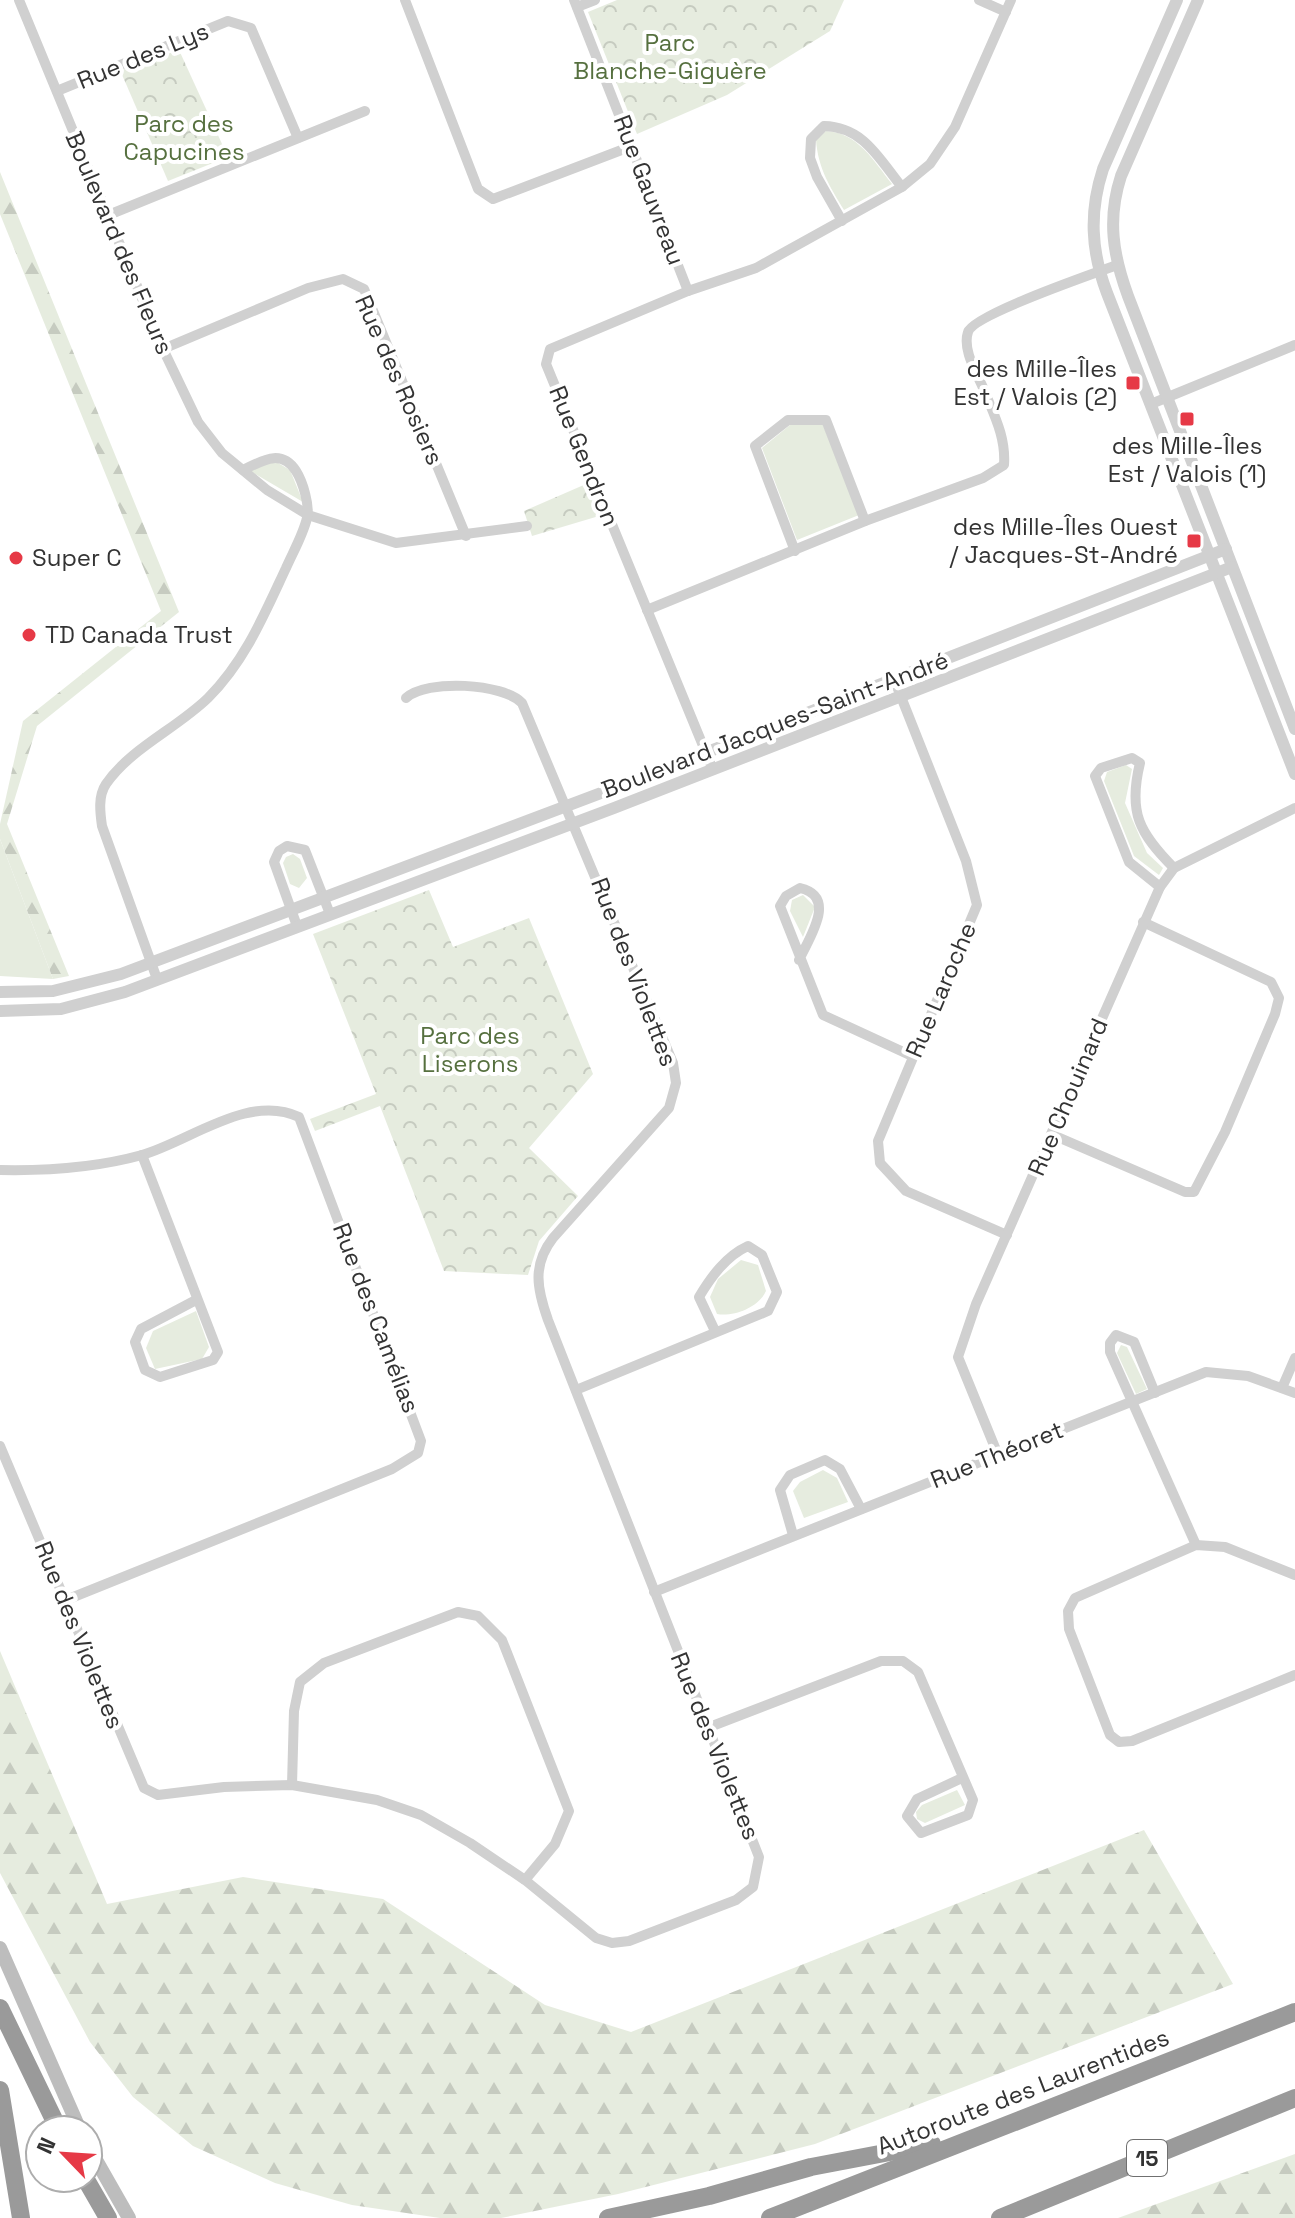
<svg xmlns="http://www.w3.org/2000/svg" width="1295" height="2218" font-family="'Space Grotesk',sans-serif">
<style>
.green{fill:#e6ecdf}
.forest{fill:url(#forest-firs)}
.park{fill:url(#park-crowns)}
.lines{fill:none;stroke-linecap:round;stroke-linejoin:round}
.minor{stroke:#d0d0d0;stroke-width:10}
.tertiary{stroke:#d0d0d0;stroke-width:12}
.secondary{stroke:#bdbdbd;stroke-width:14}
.motorway{stroke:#9a9a9a;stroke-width:18}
.poi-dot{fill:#e63946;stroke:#fff;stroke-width:3}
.labels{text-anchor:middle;stroke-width:8;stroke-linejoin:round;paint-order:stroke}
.shield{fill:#fff;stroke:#707070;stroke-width:2}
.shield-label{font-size:22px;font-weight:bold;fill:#333}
.park-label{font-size:24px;fill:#56703f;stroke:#fff}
.street-label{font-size:24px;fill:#333;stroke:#fff}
.poi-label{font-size:24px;fill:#333;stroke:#fff;text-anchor:end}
</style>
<defs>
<pattern id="forest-firs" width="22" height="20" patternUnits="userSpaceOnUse" patternTransform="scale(2)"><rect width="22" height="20" fill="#e6ecdf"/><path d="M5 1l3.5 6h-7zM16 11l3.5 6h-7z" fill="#c6cbc0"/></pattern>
<pattern id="park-crowns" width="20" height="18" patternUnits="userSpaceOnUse" patternTransform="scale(2)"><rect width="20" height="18" fill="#e6ecdf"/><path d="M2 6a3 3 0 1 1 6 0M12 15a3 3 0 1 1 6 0" fill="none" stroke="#c6cbc0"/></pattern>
</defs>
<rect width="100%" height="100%" fill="#fff"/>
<g class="green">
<path d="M826 131C858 133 873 160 892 184L844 210C830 187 818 168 816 140Z"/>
<polygon points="790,425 823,425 859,515 797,540 762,448"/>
<polygon points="273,460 290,470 303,502 250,471"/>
<polygon points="1126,765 1132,769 1125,803 1147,853 1163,868 1159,875 1134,856 1104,781 1107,772"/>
<polygon points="0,839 53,979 0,976"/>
<polygon points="293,854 300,859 307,878 299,888 290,884 283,863 286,857"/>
<polygon points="803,895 815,907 803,937 790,911 792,900"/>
<path d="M741 1260 758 1265 766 1291C759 1307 734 1317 717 1314L710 1297 718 1279Z"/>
<polygon points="196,1311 209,1347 202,1359 155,1369 146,1348 153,1331"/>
<polygon points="1121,1345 1127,1347 1147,1389 1136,1394 1117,1353"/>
<polygon points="823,1470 837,1478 848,1502 804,1518 793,1491 800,1482"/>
<polygon points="957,1790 965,1805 925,1823 917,1819 916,1812 922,1805"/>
</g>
<g class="forest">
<polygon points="0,172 179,612 37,726 7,824 69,976 53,979 0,839 0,824 23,721 161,611 0,214"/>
<polygon points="0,1651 107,1904 243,1877 383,1899 545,2005 631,2032 1144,1830 1233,1984 815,2144 618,2194 501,2218 440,2218 352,2205 275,2183 193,2146 133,2097 90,2042 0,1873"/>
<polygon points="1295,2154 1295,2218 1118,2218"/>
</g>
<g class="park">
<polygon points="617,0 844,0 830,31 727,95 637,134 588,12"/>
<polygon points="179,50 228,157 168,181 120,70"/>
<polygon points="586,484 599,516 532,536 524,511"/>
<polygon points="429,890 453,947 529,918 593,1074 529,1148 578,1196 539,1241 528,1275 444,1271 380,1106 315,1131 310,1119 376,1094 313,934"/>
</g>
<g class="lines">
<g class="minor">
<polyline points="19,0 163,349 198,422 222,453 267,490 308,515 396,543 527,526"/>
<polyline points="405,0 478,189 493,199 632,146"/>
<polyline points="574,0 688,291"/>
<polyline points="979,0 1006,12"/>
<polyline points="577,7 595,0"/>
<polyline points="57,91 228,21 251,28 298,138"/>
<polyline points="106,216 365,111"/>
<path d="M842 221 817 177 810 158 811 139 824 126C864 127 879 159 902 187"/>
<polyline points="163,349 308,288 343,279 364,289 466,536"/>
<polyline points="1151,404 1295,345"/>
<polyline points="795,551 755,446 788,420 826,420 865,521"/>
<path d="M647 610 865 521 983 478 1004 465C1006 437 994 415 984 390 977 373 962 350 968 332 973 315 1095 273 1117 265"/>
<polyline points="894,679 966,861 977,905 878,1141 880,1163 906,1191 1007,1235"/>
<polyline points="713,770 546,364 550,349 688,291 756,268 902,187 930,164 955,127 1011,0"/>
<path d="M1160 887 1129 862 1095 776 1101 768 1132 758 1140 763C1128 812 1139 833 1174 868"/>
<polyline points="297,926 274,862 279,851 287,846 305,850 330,914"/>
<path d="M799 960C809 938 838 897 800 888L786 896 780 906 823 1015 912 1056"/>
<path d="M157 979 102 826C100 812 98 796 106 784 131 748 176 729 208 698 245 661 264 615 286 568 293 552 303 535 307 518 310 506 303 482 296 471 281 448 262 461 243 470"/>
<polyline points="1053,1135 1185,1192 1194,1192 1225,1132 1275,1014 1279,998 1271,982 1143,922"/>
<polyline points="142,1155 218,1352 213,1360 160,1377 145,1370 135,1342 141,1329 196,1300"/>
<path d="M0 1170C48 1171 95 1168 142 1155 190 1141 249 1093 299 1117L421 1441 418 1453 392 1469 66 1600"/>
<polyline points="1282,1388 1295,1358"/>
<path d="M576 1390 768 1311 777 1292 762 1255 748 1246C726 1256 711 1277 699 1297L715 1331"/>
<polyline points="1155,1393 1134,1342 1116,1335 1110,1343 1110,1352 1196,1545"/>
<path d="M0 1446 144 1788 158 1795 224 1787 292 1785 377 1800 421 1815 470 1843 525 1880 596 1938 612 1943 629 1941 736 1900 753 1887 759 1857 548 1320C537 1289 532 1265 553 1238L669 1108 676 1083 673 1063 522 703C503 683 427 679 406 698"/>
<polyline points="998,1455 958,1357 976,1304 1160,887 1174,868 1295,808"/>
<polyline points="793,1535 780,1490 790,1475 825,1460 840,1469 861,1509"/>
<polyline points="1295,1575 1225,1547 1196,1545 1075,1598 1068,1611 1069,1629 1110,1735 1119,1742 1132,1741 1295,1675"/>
<polyline points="654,1592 1206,1372 1248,1376 1295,1393"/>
<polyline points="707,1728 881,1661 903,1661 918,1672 973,1800 968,1815 921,1833 907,1816 917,1799 962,1778"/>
<polyline points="292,1785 294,1711 300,1682 324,1663 458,1612 478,1616 502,1640 569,1811 555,1844 525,1880"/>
</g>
<g class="tertiary">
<path d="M1177 0 1103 169C1089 212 1091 251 1107 293L1295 774"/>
<path d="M1198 0 1121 176C1107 219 1113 255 1128 296L1295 729"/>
<polyline points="0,992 53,991 121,974 654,773 1226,549"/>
<polyline points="0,1011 61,1009 125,992 614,808 1232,567"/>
</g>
<g class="secondary">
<polyline points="0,1948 80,2130"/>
<polyline points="88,2146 129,2218"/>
</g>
<g class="motorway">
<polyline points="0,2008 59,2130"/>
<polyline points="0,2090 21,2218"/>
<polyline points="85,2178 108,2218"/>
<polyline points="608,2218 709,2196 811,2167 932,2144"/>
<polyline points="770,2218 1295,2012"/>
<polyline points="1000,2218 1295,2098"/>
</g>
</g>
<g class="poi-dot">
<rect x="1125" y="375" width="16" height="16" rx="4"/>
<rect x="1179" y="411" width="16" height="16" rx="4"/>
<rect x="1186" y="533" width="16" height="16" rx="4"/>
<circle cx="16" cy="558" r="8"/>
<circle cx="29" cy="635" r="8"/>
</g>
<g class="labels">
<rect class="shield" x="1127" y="2140" width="40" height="36" rx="6"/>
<g class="shield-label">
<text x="1147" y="2166">15</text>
</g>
<g class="park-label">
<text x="670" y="51">Parc<tspan x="670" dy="28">Blanche-Giguère</tspan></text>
<text x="184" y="132">Parc des<tspan x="184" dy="28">Capucines</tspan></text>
<text x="470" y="1044">Parc des<tspan x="470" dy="28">Liserons</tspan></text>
</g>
<g class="street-label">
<text transform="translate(143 56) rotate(-22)" y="8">Rue des Lys</text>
<text transform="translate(649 190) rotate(69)" y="8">Rue Gauvreau</text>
<text transform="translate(119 243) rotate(67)" y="8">Boulevard des Fleurs</text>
<text transform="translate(399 380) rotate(66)" y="8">Rue des Rosiers</text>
<text transform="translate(584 456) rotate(68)" y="8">Rue Gendron</text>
<text transform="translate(775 725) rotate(-21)" y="8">Boulevard Jacques-Saint-André</text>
<text transform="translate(634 972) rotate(69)" y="8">Rue des Violettes</text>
<text transform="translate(941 990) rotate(-67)" y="8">Rue Laroche</text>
<text transform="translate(1068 1097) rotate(-67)" y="8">Rue Chouinard</text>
<text transform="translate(376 1318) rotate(69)" y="8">Rue des Camélias</text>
<text transform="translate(997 1455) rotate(-22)" y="8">Rue Théoret</text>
<text transform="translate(79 1635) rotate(68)" y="8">Rue des Violettes</text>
<text transform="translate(715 1746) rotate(68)" y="8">Rue des Violettes</text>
<text transform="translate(1023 2092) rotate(-21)" y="8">Autoroute des Laurentides</text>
</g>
<g class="poi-label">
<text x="1117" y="377">des Mille-Îles<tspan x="1117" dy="28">Est / Valois (2)</tspan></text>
<text x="1187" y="454" text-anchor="middle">des Mille-Îles<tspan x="1187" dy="28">Est / Valois (1)</tspan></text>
<text x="1178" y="535">des Mille-Îles Ouest<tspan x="1178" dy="28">/ Jacques-St-André</tspan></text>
<text x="32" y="566" text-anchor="start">Super C</text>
<text x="45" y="643" text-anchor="start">TD Canada Trust</text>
</g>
</g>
<g transform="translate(64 2154) rotate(295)"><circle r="38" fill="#ffffff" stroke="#adadad" stroke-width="2"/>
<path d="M0-6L14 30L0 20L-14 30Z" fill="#e63946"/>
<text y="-12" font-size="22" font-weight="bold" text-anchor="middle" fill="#333333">N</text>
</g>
</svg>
